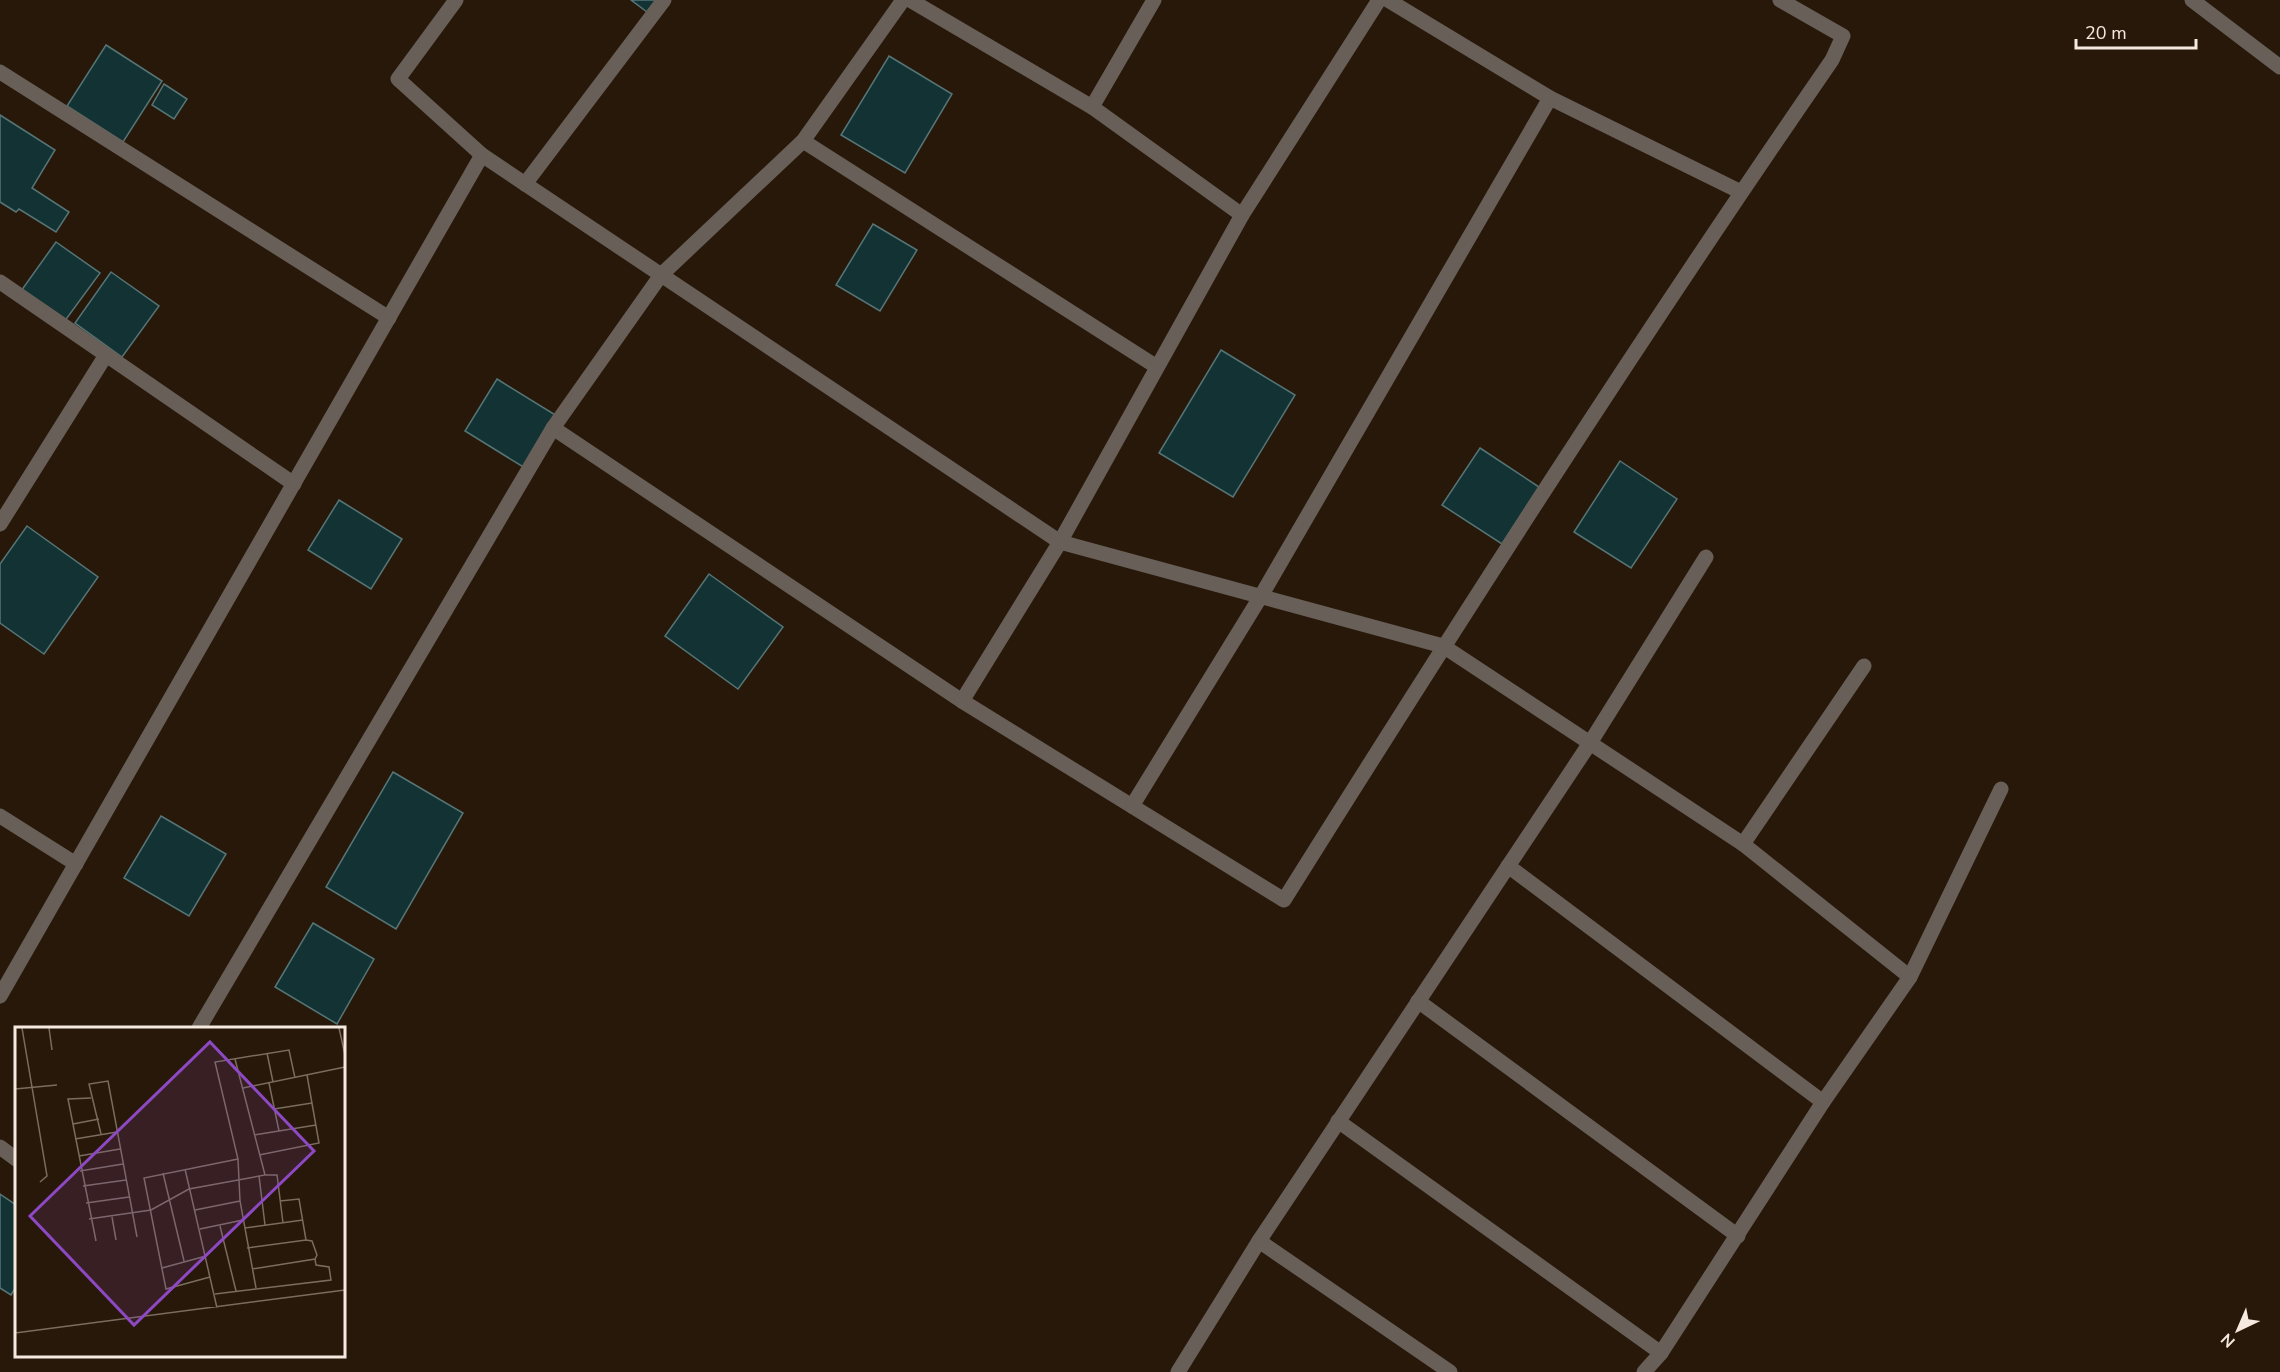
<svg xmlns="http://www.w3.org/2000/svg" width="2280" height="1372" font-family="'Nunito Sans',sans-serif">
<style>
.building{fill:#133233;stroke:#557577;stroke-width:1.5}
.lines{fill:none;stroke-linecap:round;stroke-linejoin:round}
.minor{stroke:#685f58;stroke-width:15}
.inset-road{fill:none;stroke:#7a6c5f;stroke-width:1.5}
.view{fill:#8d48c4;fill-opacity:0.15;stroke:#8d48c4;stroke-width:3}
.inset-edge{fill:none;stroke:#f6eae0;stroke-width:3}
</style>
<rect width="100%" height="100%" fill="#281809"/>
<g class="building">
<polygon points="631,0 656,0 647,12"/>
<polygon points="106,45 162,81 123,142 67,106"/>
<polygon points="889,56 952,94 905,173 841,135"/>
<polygon points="164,84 187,99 174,119 152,105"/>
<polygon points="0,115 55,150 32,188 69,212 56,232 19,209 16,212 0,202"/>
<polygon points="873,224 917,250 880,311 836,285"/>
<polygon points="56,242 100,273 64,322 21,291"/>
<polygon points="111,272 159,306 122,357 75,323"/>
<polygon points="1221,350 1295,395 1233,497 1159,453"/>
<polygon points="497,379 557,416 525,468 465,431"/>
<polygon points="1480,448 1539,487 1502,544 1442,505"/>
<polygon points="1620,461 1677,499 1631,568 1574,532"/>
<polygon points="339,500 402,539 371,589 308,550"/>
<polygon points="27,526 98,577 44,654 0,623 0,564"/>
<polygon points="709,574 783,627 738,689 665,636"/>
<polygon points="393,772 463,813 396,929 326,887"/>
<polygon points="161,816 226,854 189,916 124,878"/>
<polygon points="313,923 374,959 337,1024 275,987"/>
<polygon points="0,1194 16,1205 16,1287 11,1295 0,1288"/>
</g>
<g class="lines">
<g class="minor">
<polyline points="456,0 398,79 482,155"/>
<polyline points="910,0 1092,107 1242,215"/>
<polyline points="1388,0 1550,98 1741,192"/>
<polyline points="2192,0 2280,67"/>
<polyline points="0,72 389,318"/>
<polyline points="1092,107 1154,0"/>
<polyline points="803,141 1157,367"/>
<polyline points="525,184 664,0"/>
<polyline points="0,282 294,484"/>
<path d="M553 428 962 701 1284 900C1462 616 1642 335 1832 60L1843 36 1780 0"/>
<polyline points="0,524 106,355"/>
<polyline points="962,701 1060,542 1242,215 1379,0"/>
<polyline points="1132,806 1261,596 1550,98"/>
<polyline points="0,816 76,864"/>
<polyline points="1743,844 1864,666"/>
<polyline points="1508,866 1823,1102"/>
<polyline points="0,996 482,155 1060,542 1443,646 1743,844 1910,977"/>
<polyline points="1418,1001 1738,1236"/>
<polyline points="199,1028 553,428 661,275 803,141 903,0"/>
<polyline points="1338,1121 1661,1353"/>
<polyline points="0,1147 16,1159"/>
<polyline points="1259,1241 1450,1372"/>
<polyline points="1178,1372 1259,1241 1590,743 1706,557"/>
<polyline points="1644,1372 1661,1353 1823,1102 1910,977 2001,789"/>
</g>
</g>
<g transform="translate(15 1027)">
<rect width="330" height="330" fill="#281809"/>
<path class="inset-road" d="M7 1 32 149 25 155M34 1 37 23M324 1 330 28M252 26 258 55M254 56 264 104M228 61 330 40M0 62 42 58M76 71 53 72 81 214M259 82 297 76M58 97 84 92M86 107 74 57 93 54 122 210M239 108 301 98M60 112 102 105M244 128 304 116 292 48M64 129 105 122M170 142 202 281M65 144 108 137M148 146 169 234M250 148H262L268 196M244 149 250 198M68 159 111 153M265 174 284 172 291 213M71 176 114 170M180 183 225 174M97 190 101 213M74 192 136 183 174 162 250 148 220 32M205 199 221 264M230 201 288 193M185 202 228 193M232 221 291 213 297 214 302 228 300 232 237 242M147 241 191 229M195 250 151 262 129 151 223 132M241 261 225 174 223 132 200 35 274 23 280 51M200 267 316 253 314 240 301 238 300 232M0 306 330 263"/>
<path class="view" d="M195 15 299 124 119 298 15 189Z"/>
<rect width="330" height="330" class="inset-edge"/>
</g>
<g transform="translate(2238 1330) rotate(224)" stroke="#281809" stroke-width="4.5" paint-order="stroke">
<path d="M0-4.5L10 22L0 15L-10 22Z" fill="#f6eae0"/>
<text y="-9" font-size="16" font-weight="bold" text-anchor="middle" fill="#f6eae0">N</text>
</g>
<path d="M2076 39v9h120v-9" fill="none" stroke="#f6eae0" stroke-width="3"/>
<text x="2085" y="39" font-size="18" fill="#f6eae0" stroke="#281809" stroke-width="4.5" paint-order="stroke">20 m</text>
</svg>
